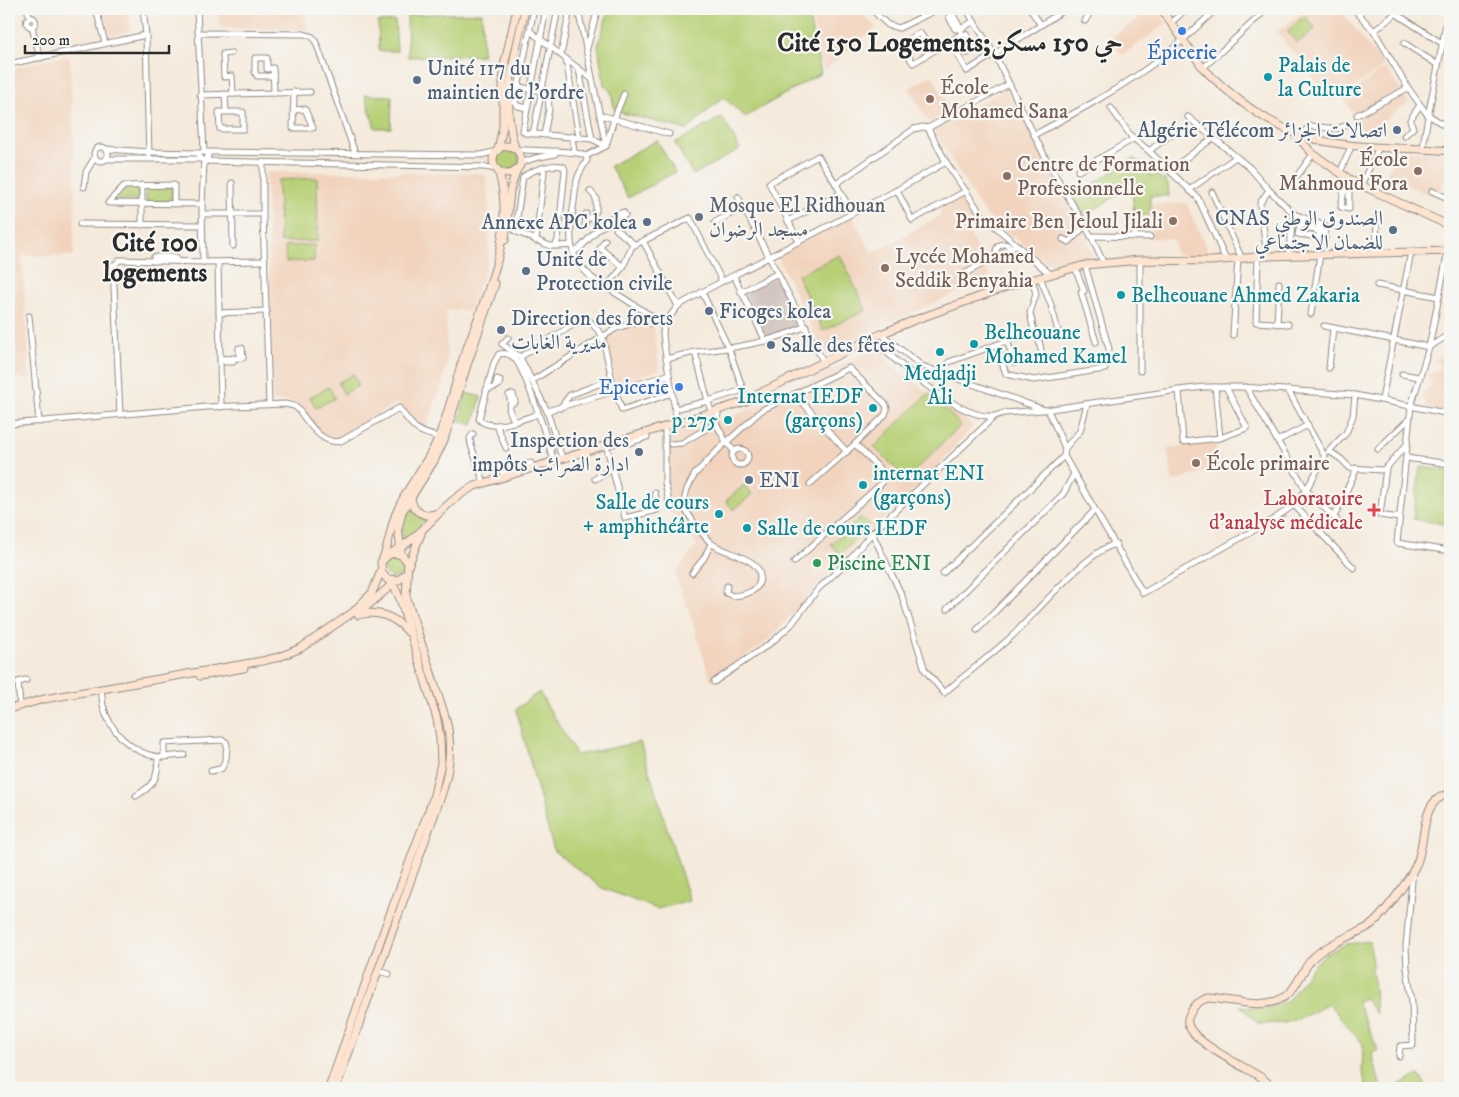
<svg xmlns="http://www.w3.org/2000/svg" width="1459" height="1097" font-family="'IM FELL DW Pica',Amiri,serif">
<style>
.built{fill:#f2d4be}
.industrial{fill:#cfc0ba}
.green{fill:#b7d076;stroke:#717e50}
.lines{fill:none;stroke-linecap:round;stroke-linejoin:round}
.street-casing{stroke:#908a83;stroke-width:7}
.secondary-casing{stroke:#908a83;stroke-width:9}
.street{stroke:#fff;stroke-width:5}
.secondary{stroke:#fde4d1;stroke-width:7}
.shop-dot{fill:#3f7fe0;stroke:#f6f6f2;stroke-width:2}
.culture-dot{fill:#0f9aa8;stroke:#f6f6f2;stroke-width:2}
.service-dot{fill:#5c6f8a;stroke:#f6f6f2;stroke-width:2}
.education-dot{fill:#8d6e63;stroke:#f6f6f2;stroke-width:2}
.worship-dot{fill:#6b7280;stroke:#f6f6f2;stroke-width:2}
.health-dot{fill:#e0444e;stroke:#f6f6f2;stroke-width:2}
.leisure-dot{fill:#2e9e5b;stroke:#f6f6f2;stroke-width:2}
.labels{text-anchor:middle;stroke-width:4.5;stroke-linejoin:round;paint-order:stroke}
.shop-label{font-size:21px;fill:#366cbe;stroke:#f6f6f2}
.culture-label{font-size:21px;fill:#0d838f;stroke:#f6f6f2;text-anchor:start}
.service-label{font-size:21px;fill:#4e5e75;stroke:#f6f6f2;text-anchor:start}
.education-label{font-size:21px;fill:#785e54;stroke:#f6f6f2;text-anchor:start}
.worship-label{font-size:21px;fill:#5b616d;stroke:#f6f6f2;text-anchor:start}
.health-label{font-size:21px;fill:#be3a42;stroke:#f6f6f2;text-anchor:end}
.leisure-label{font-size:21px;fill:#27864d;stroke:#f6f6f2;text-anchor:start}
.district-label{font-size:26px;font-weight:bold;fill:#2b2b2b;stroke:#f6f6f2}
</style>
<rect width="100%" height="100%" fill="#f6f6f2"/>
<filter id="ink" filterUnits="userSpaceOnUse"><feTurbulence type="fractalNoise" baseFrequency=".02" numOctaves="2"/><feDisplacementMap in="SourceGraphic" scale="10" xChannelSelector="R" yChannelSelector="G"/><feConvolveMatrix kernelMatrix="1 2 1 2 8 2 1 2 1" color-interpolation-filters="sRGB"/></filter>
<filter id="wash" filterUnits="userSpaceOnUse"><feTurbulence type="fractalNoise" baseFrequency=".0096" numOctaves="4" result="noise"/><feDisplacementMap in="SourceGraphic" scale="20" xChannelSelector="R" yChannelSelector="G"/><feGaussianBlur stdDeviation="1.12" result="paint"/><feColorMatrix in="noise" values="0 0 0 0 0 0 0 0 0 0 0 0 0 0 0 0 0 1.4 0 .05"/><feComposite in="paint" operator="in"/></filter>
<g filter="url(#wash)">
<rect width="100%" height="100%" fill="#f5eadb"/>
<g class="built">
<polygon points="103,9 129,9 131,30 115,35 110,34"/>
<polygon points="218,9 301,9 309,28 306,30 220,28"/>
<polygon points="810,9 857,9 876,27 824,71"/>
<polygon points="1151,9 1156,9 1167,23 1122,55 1110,39"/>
<polygon points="1306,9 1339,9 1384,66 1332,102 1277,32"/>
<polygon points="64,56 70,59 75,177 74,253 72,256 22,255 30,381 9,374 9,69"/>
<polygon points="1385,68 1409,102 1363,135 1344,97"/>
<polygon points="932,75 951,111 929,123 909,88"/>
<polygon points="1009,87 1082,226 1093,255 1053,267 989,218 979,205 932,128"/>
<polygon points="1398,150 1450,154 1450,166 1439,191 1430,188 1427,194 1386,176"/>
<polygon points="266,172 479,173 486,176 489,206 489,255 485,271 469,310 446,310 447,362 443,380 427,425 414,425 397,402 341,436 335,439 329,438 324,436 298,405 289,401 273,401"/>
<polygon points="959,197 974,222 966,227 991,277 824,353 777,256 851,215 872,253 942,215 939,208"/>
<polygon points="1186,203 1211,257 1176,255 1173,239 1152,238 1150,204"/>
<polygon points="636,325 654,327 659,370 616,384 605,336"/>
<polygon points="879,346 891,365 973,426 918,488 912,491 846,556 766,642 711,681 690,614 675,574 697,545 675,514 666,511 665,436 700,426 706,432 726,414 731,419 737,414 756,407"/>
<polygon points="1450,351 1450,412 1427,409 1421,393 1432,386 1427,376 1441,367 1436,359"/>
<polygon points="1214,442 1222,465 1173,482 1167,449"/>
</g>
<polygon class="industrial" points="776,276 801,324 766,339 744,292"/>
<g class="green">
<polygon points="609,9 807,9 821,73 745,117 723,97 687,130 615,111 611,92 604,85 598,45"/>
<polygon points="482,13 483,55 408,57 407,15"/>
<polygon points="1305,16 1315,29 1297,43 1287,31"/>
<polygon points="395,21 397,51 379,51 378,22"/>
<polygon points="365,95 392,96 391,128 375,128"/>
<polygon points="722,117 740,149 693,175 675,143"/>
<polygon points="657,140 675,172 628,198 610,166"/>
<circle cx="508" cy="159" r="11"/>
<polygon points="1133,158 1140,162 1152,177 1158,174 1162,180 1164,179 1168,184 1169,196 1150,196 1150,215 1134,216 1132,186 1084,216 1072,198"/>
<polygon points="317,178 318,241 280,242 278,180"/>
<polygon points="146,187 172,187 172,201 146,202"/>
<polygon points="126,188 138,188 138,201 115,200"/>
<polygon points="314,245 314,261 286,262 285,246"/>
<polygon points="840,255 866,310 823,331 797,275"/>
<polygon points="353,374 359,385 344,394 338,383"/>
<polygon points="329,387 335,398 316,408 310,397"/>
<polygon points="466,393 481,397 473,425 459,421"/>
<polygon points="929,393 961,425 906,479 874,447"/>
<polygon points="1420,467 1450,471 1450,525 1413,519"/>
<polygon points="744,485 752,494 734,510 726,501"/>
<polygon points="409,502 426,518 417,530 403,543 401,525"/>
<polygon points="861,517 869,525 840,554 831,544"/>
<circle cx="394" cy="567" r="11"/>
<polygon points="539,692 577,755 640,742 690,901 657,909 602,888 554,851 516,709"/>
<polygon points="1370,941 1376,1014 1365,998 1357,1001 1378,1050 1372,1054 1381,1088 1367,1088 1362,1072 1363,1044 1329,1004 1299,1019 1284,1023 1259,1024 1240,1006 1264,1009 1288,1001 1310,969 1324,955 1346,944"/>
<polygon points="1419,1075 1428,1088 1397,1088 1399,1085"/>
</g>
</g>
<g filter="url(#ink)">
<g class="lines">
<defs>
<g id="street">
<polyline points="27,9 30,18"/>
<polyline points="96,9 105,43"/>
<polyline points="197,9 204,151"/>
<polyline points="546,9 523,131 525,133 592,139 606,146 614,119 624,94"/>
<polyline points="578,9 606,146 586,156"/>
<polyline points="871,9 888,25 899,28 938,9"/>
<polyline points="966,9 995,55 1047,161 1091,236 1103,262"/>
<polyline points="1030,9 1041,25"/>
<polyline points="1354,9 1374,31 1408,88 1427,114 1450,129"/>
<polyline points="1395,13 1443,44"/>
<polygon points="953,15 961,29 955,29 949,17"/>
<circle cx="31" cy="22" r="4.5"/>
<polyline points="1085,21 1092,9"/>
<polyline points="1171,23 1186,9"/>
<polyline points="32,27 40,58"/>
<polyline points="530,31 592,79"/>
<polyline points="1374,31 1401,9"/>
<polyline points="198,33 304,34 313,37 317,45 355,153"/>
<polyline points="146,35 149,159"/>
<polyline points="958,36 967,53 975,49 966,34 961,35"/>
<polyline points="950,41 961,35 961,29 974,21"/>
<polyline points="1404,43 1438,65"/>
<polyline points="587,48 598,9"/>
<polyline points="905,50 924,39 920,33 901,44 913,63 950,41 967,71 1041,25 1065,9"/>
<polyline points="231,53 223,54 224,77 232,76 233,94"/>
<polyline points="561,55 570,9"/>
<polyline points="566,59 579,137"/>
<polyline points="9,64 146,35 143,9"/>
<polyline points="1203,68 1267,9"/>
<polyline points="579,69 592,139"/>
<polyline points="273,76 257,76 255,72 255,58 267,58 267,69 273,68 274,93"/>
<polyline points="519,87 542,91 548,94 549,109 544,135"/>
<polyline points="225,94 226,112 219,112 220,129 243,129 243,112 226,112"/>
<polyline points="200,95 310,92"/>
<polyline points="527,108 518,106 515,103 534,9"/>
<polyline points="1111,108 1131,136 1149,151 1198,198 1226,260"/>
<polyline points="293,110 305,109 313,128 293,128 294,92"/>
<polyline points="600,115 669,134"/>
<polyline points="1357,115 1408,88"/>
<polyline points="1188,117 1250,168 1269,190 1294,214 1288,256"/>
<polyline points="928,128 946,162 981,214 1050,274"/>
<polyline points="533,134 558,9"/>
<path d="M1034 135C1075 113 1116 91 1153 64 1176 48 1196 28 1216 9"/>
<polyline points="1300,135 1311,126 1337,129 1347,125"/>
<polyline points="572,136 574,152"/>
<polyline points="1404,136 1413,128 1410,120 1420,105"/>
<circle cx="101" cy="154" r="7"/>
<path d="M1423 148C1429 101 1442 56 1448 9"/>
<polyline points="105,149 150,152 200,153"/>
<path d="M516 149C533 152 575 149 586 156L587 160C584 166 580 171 578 177 575 186 575 198 573 208 569 238 567 256 592 278L664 324 678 306 702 292 897 190 946 162"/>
<polyline points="1149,151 1174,132"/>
<polyline points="207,152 481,155 497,151"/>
<polyline points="105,159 201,159"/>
<polyline points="206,160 208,157 208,154 205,152 202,152 199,154 200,158 204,161 484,167 497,169"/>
<polyline points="204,161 202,204 203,262 265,261"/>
<polyline points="263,163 263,214 269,404"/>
<polyline points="521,163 535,158 555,154"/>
<polyline points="1170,170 1213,138"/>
<polyline points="1078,171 1135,138"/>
<polyline points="1340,173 1350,149"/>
<polyline points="232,183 233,246"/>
<polyline points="142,185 142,225"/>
<polyline points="1361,185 1379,147"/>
<polyline points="84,187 86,172 95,157"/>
<polyline points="1289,187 1313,154"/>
<polyline points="1349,188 1347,187 1346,190 1344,190 1341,207 1349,209 1349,188 1352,186 1354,181"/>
<polyline points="897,190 912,220 966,191"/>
<polyline points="1189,190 1236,157"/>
<polyline points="1432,191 1450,199"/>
<polyline points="1212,192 1242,259"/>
<polyline points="738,197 824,363"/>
<polyline points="174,204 174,185 124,186 108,203 202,204"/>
<polyline points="852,213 836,184 914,129 923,127 928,128 1009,84"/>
<polyline points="202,214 263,214"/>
<polyline points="1294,214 1325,226"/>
<polyline points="586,218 592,218 596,211 596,198 590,191"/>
<polyline points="788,221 841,193"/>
<polyline points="1293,221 1324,234 1325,230 1301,221 1298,234 1325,238 1324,234"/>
<polyline points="715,222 744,207"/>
<polyline points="80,224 202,225"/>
<polyline points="585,226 586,214"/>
<polyline points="599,228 625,215 623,212 603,222 605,225"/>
<polyline points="616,229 635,245"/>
<polyline points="1091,236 1150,237"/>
<polyline points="1135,237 1135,219"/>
<polyline points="1063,239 1069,242 1085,226"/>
<polyline points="605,240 600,248 623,267"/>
<polyline points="536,241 544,172"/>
<polyline points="799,242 769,183 818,156 836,184"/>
<circle cx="1004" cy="252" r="8"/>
<path d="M555 246 558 240 565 170 564 167C554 162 530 171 523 177L515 231 550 246C557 246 564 246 571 245"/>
<polyline points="1448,251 1429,347 1411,406 1397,543 1450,551"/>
<polyline points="573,252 580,248 599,228 592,218"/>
<polyline points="1376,253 1377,216"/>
<polyline points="1267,256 1260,203 1269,190"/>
<polyline points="1258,257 1256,322 1288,324"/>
<polyline points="1140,260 1140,371"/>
<polyline points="154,261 154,257 176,257 176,261"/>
<polyline points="218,263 221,407"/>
<polyline points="1085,265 1109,349"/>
<polyline points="1075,267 1084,291 1081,292 1096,342"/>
<polyline points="964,274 1017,245"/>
<polyline points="734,276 766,342"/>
<polyline points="1040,277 1051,305 1058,331"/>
<polyline points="1032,279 1036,294 1030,313 1034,331 1038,336 1042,355"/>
<polyline points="1377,285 1439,297"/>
<polyline points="607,286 623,267 632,246 643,241"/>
<polyline points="702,292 729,349 747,401"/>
<polyline points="741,292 778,273"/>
<polyline points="678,306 643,241 690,218 722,281"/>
<polyline points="219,313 267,311"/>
<polyline points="1311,314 1320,254"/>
<polyline points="29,316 39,422"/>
<polyline points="1277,324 1279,283"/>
<polyline points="1324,326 1429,347 1450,334"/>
<polyline points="881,334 922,366 1045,410 1179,390 1204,387 1242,387 1355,395 1450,414"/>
<polyline points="1233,335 1238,259"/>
<polyline points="508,338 502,344 520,357"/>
<polyline points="1007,341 1015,363"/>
<polyline points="996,345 1006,374 1034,380 1105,369"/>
<path d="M879 346C906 368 960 420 995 416"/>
<path d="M695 352C735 348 769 343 806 326"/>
<polyline points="220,359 243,358 242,348 239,348 239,358"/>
<polyline points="224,359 225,362 233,362 233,358"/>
<polyline points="666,359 695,352 708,401 675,409"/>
<polyline points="949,362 1034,331"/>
<polyline points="1329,368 1333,328"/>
<polyline points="1402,374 1419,377"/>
<polyline points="533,380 615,329 636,322 664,324 663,333 664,344 677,422"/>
<polyline points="1215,387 1220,438"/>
<polyline points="1246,387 1306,490 1345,528"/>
<polyline points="486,390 495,387 497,379 500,380 499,385 495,387"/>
<polyline points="615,390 622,410 672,393"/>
<polyline points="1179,390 1183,442 1220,438 1247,428 1226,387"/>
<polyline points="795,394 847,452"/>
<polyline points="1382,399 1411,252"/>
<polyline points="511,403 515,402 513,394 509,395 511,403 509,409 514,421"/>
<polyline points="1087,404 1080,431 1065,448 1064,456 1143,593 1274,519 1294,505 1306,490 1325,457 1288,390"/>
<polyline points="560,408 570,395 612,379 602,335 586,317 520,357 547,411 562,458"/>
<polyline points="719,409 716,423 726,442 734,451"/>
<polyline points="1048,410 1065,448"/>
<polyline points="547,411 668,375"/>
<polyline points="711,412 708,401 743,390"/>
<polyline points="120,414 113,265 116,264 119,260 203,262"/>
<path d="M538 414C522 419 492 433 479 419L494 363 499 354C504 353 510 354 514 358 526 369 547 441 554 461"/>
<polyline points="704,414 709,420 716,423"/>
<path d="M9 424 207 407 285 404 294 406 298 409C308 422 322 446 341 441L399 408C413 427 415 432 439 437"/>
<polyline points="497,426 506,448"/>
<path d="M665 426V483L670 506H683C691 518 700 533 711 543 725 555 767 557 759 583 756 593 742 595 733 596L726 593 727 586"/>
<polyline points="473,434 470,438 471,445 484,483"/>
<polyline points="625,439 629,443 647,437 642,433"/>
<polyline points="1277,441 1308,425"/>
<polyline points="606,444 625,518 657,510 655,493"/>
<polyline points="671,444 682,443 716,423"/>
<circle cx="740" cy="457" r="8"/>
<polyline points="1378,449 1409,419"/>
<polyline points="1329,451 1341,459 1350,468 1381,470 1386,468 1407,444"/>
<polyline points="1328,452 1346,433 1353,416 1355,395"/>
<polyline points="1406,458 1450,464"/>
<polyline points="1386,468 1380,515 1399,518"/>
<polyline points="519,472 518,467 531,463 532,468"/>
<polyline points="504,476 502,472 513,469 515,473"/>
<polyline points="595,479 612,469"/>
<polyline points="810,484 855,444"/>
<polyline points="1294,505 1354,568"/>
<polyline points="683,506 687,489 695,474 719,449 762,410 849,368 886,405 887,409 885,415 855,444 882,471 884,479 882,483 794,562"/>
<polyline points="1334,517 1357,468"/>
<path d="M872 533 902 596 925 670 944 693C966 674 990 656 1012 636 1034 615 1089 549 1116 544"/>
<polyline points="692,573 704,558 711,544"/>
<polyline points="943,573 1064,456"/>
<polyline points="947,609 1063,494 1074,474"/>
<polyline points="977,630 1095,510"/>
<polyline points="714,682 772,642 791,625 818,589 847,562 872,533 995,416 1004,413 1043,410"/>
<path d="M101 689C102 694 102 700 103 705 109 731 132 753 158 757 158 779 154 785 136 796"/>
<polyline points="20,706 18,682 26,680"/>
<polyline points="162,757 184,755"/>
<polyline points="164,757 164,743 222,740 226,742 227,744 226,758 222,768 220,769 211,771"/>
<polyline points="379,971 389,974"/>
<polyline points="1399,1056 1400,1046 1413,1045 1412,1002 1407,968 1406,946 1413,870"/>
</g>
<g id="secondary">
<path d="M1161 9 1203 68C1231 96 1264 122 1301 135 1348 151 1402 146 1450 151"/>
<polyline points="1294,133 1313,154 1352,181 1450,226"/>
<circle cx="507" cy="160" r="14"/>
<path d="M515 148C500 102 515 55 525 9"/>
<polyline points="498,150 503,126 503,84 505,61 517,9"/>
<polyline points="505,240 510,191 516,171"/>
<path d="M411 496C411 511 424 519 438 513"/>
<polyline points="401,551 398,529 402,512 434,461 444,440 467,365 495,284"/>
<path d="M391 553C424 537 441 502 475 486L747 401 756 395 881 334 912 321 1009 286 1085 265 1140 260 1211 261 1267 256 1450 251"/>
<path d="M383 558C390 543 390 526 397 511 407 487 424 468 435 445 447 420 453 392 461 365 481 304 519 236 498 170"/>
<polyline points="408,566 421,534"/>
<polyline points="358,614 395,582"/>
<path d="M358 615C378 610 394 616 408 632"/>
<polyline points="200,676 244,668"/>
<polyline points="9,709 44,699 262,661 279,657 301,648 352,613 372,593 381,571"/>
<polyline points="329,1088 383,933 433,799 441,763 440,739 437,719 400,599 395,588 387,579"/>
<path d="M336 1088 440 799C450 772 453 747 446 719L406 596 408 563 403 556 395 553 388 555 381 562 382 573 387 579 399 580 407 573"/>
<path d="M1274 1088C1269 1084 1264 1079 1259 1076 1243 1066 1191 1042 1188 1023 1187 1019 1189 1015 1191 1012 1194 1005 1201 1000 1208 998 1230 999 1255 1008 1276 1001 1297 994 1299 973 1312 959 1323 946 1353 935 1368 927 1381 919 1408 881 1415 867 1428 845 1417 799 1450 794"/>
</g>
</defs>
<use href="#street" class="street-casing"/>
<use href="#secondary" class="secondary-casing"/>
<use href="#street" class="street"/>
<use href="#secondary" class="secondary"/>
</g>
</g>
<g class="shop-dot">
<circle cx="1182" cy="31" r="5"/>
<circle cx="679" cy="387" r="5"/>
</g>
<g class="culture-dot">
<circle cx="1268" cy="77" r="5"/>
<circle cx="1121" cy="295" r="5"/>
<circle cx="974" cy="344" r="5"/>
<circle cx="940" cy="352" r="5"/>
<circle cx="873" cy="408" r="5"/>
<circle cx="728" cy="420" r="5"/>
<circle cx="863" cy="485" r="5"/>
<circle cx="719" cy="514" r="5"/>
<circle cx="747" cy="528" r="5"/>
</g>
<g class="service-dot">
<circle cx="417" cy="80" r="5"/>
<circle cx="1397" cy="130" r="5"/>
<circle cx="647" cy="222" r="5"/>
<circle cx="1393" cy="230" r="5"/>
<circle cx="526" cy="271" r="5"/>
<circle cx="709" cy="311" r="5"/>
<circle cx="501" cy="330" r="5"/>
<circle cx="771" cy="345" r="5"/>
<circle cx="639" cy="452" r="5"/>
<circle cx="749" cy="480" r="5"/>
</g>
<g class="education-dot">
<circle cx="930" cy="99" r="5"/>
<circle cx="1418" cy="171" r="5"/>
<circle cx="1007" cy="176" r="5"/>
<circle cx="1173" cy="221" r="5"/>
<circle cx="885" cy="268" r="5"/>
<circle cx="1196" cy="463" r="5"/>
</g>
<circle class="worship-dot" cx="699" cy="217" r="5"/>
<path class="health-dot" d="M1371.5 502.5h5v5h5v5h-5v5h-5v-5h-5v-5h5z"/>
<circle class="leisure-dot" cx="817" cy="563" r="5"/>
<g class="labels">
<g class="shop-label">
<text x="1182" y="59">Épicerie</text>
<text x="669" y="394" text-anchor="end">Epicerie</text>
</g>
<g class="culture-label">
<text x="1278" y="72">Palais de<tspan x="1278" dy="24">la Culture</tspan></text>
<text x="1131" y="302">Belheouane Ahmed Zakaria</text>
<text x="984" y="339">Belheouane<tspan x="984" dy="24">Mohamed Kamel</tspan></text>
<text x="940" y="380" text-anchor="middle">Medjadji<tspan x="940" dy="24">Ali</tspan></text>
<text x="863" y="403" text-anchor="end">Internat IEDF<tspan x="863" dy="24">(garçons)</tspan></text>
<text x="718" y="427" text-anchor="end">p 275</text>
<text x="873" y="480">internat ENI<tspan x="873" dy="24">(garçons)</tspan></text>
<text x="709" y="509" text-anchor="end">Salle de cours<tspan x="709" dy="24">+ amphithéârte</tspan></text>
<text x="757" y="535">Salle de cours IEDF</text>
</g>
<g class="service-label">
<text x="427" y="75">Unité 117 du<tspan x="427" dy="24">maintien de l'ordre</tspan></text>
<text x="1387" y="137" text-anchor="end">Algérie Télécom اتصالات الجزائر</text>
<text x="1383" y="225" text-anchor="end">CNAS الصندوق الوطني<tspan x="1383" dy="24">للضمان الاجتماعي</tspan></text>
<text x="637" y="229" text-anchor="end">Annexe APC kolea</text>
<text x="536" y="266">Unité de<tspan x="536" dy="24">Protection civile</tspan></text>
<text x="719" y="318">Ficoges kolea</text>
<text x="511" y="325">Direction des forets<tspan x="511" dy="24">مديرية الغابات</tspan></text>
<text x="781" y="352">Salle des fêtes</text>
<text x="629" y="447" text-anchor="end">Inspection des<tspan x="629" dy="24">impôts ادارة الضرائب</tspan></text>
<text x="759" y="487">ENI</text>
</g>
<g class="education-label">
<text x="940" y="94">École<tspan x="940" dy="24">Mohamed Sana</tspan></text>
<text x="1408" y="166" text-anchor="end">École<tspan x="1408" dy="24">Mahmoud Fora</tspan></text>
<text x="1017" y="171">Centre de Formation<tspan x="1017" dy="24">Professionnelle</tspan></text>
<text x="1163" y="228" text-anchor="end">Primaire Ben Jeloul Jilali</text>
<text x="895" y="263">Lycée Mohamed<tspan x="895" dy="24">Seddik Benyahia</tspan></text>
<text x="1206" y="470">École primaire</text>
</g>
<g class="worship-label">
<text x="709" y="212">Mosque El Ridhouan<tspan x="709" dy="24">مسجد الرضوان</tspan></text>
</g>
<g class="health-label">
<text x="1363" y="505">Laboratoire<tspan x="1363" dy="24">d'analyse médicale</tspan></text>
</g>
<g class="leisure-label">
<text x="827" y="570">Piscine ENI</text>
</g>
<g class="district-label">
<text x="950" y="51">Cité 150 Logements;حي 150 مسكن</text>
<text x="155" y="251">Cité 100<tspan x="155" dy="30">logements</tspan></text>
</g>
</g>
<rect width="1459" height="1097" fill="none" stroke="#f6f6f2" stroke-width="30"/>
<path d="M25 45v8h144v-8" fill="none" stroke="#2b2b2b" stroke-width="2.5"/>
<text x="32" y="45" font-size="15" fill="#2b2b2b" stroke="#f6f6f2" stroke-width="4" paint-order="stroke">200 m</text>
</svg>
